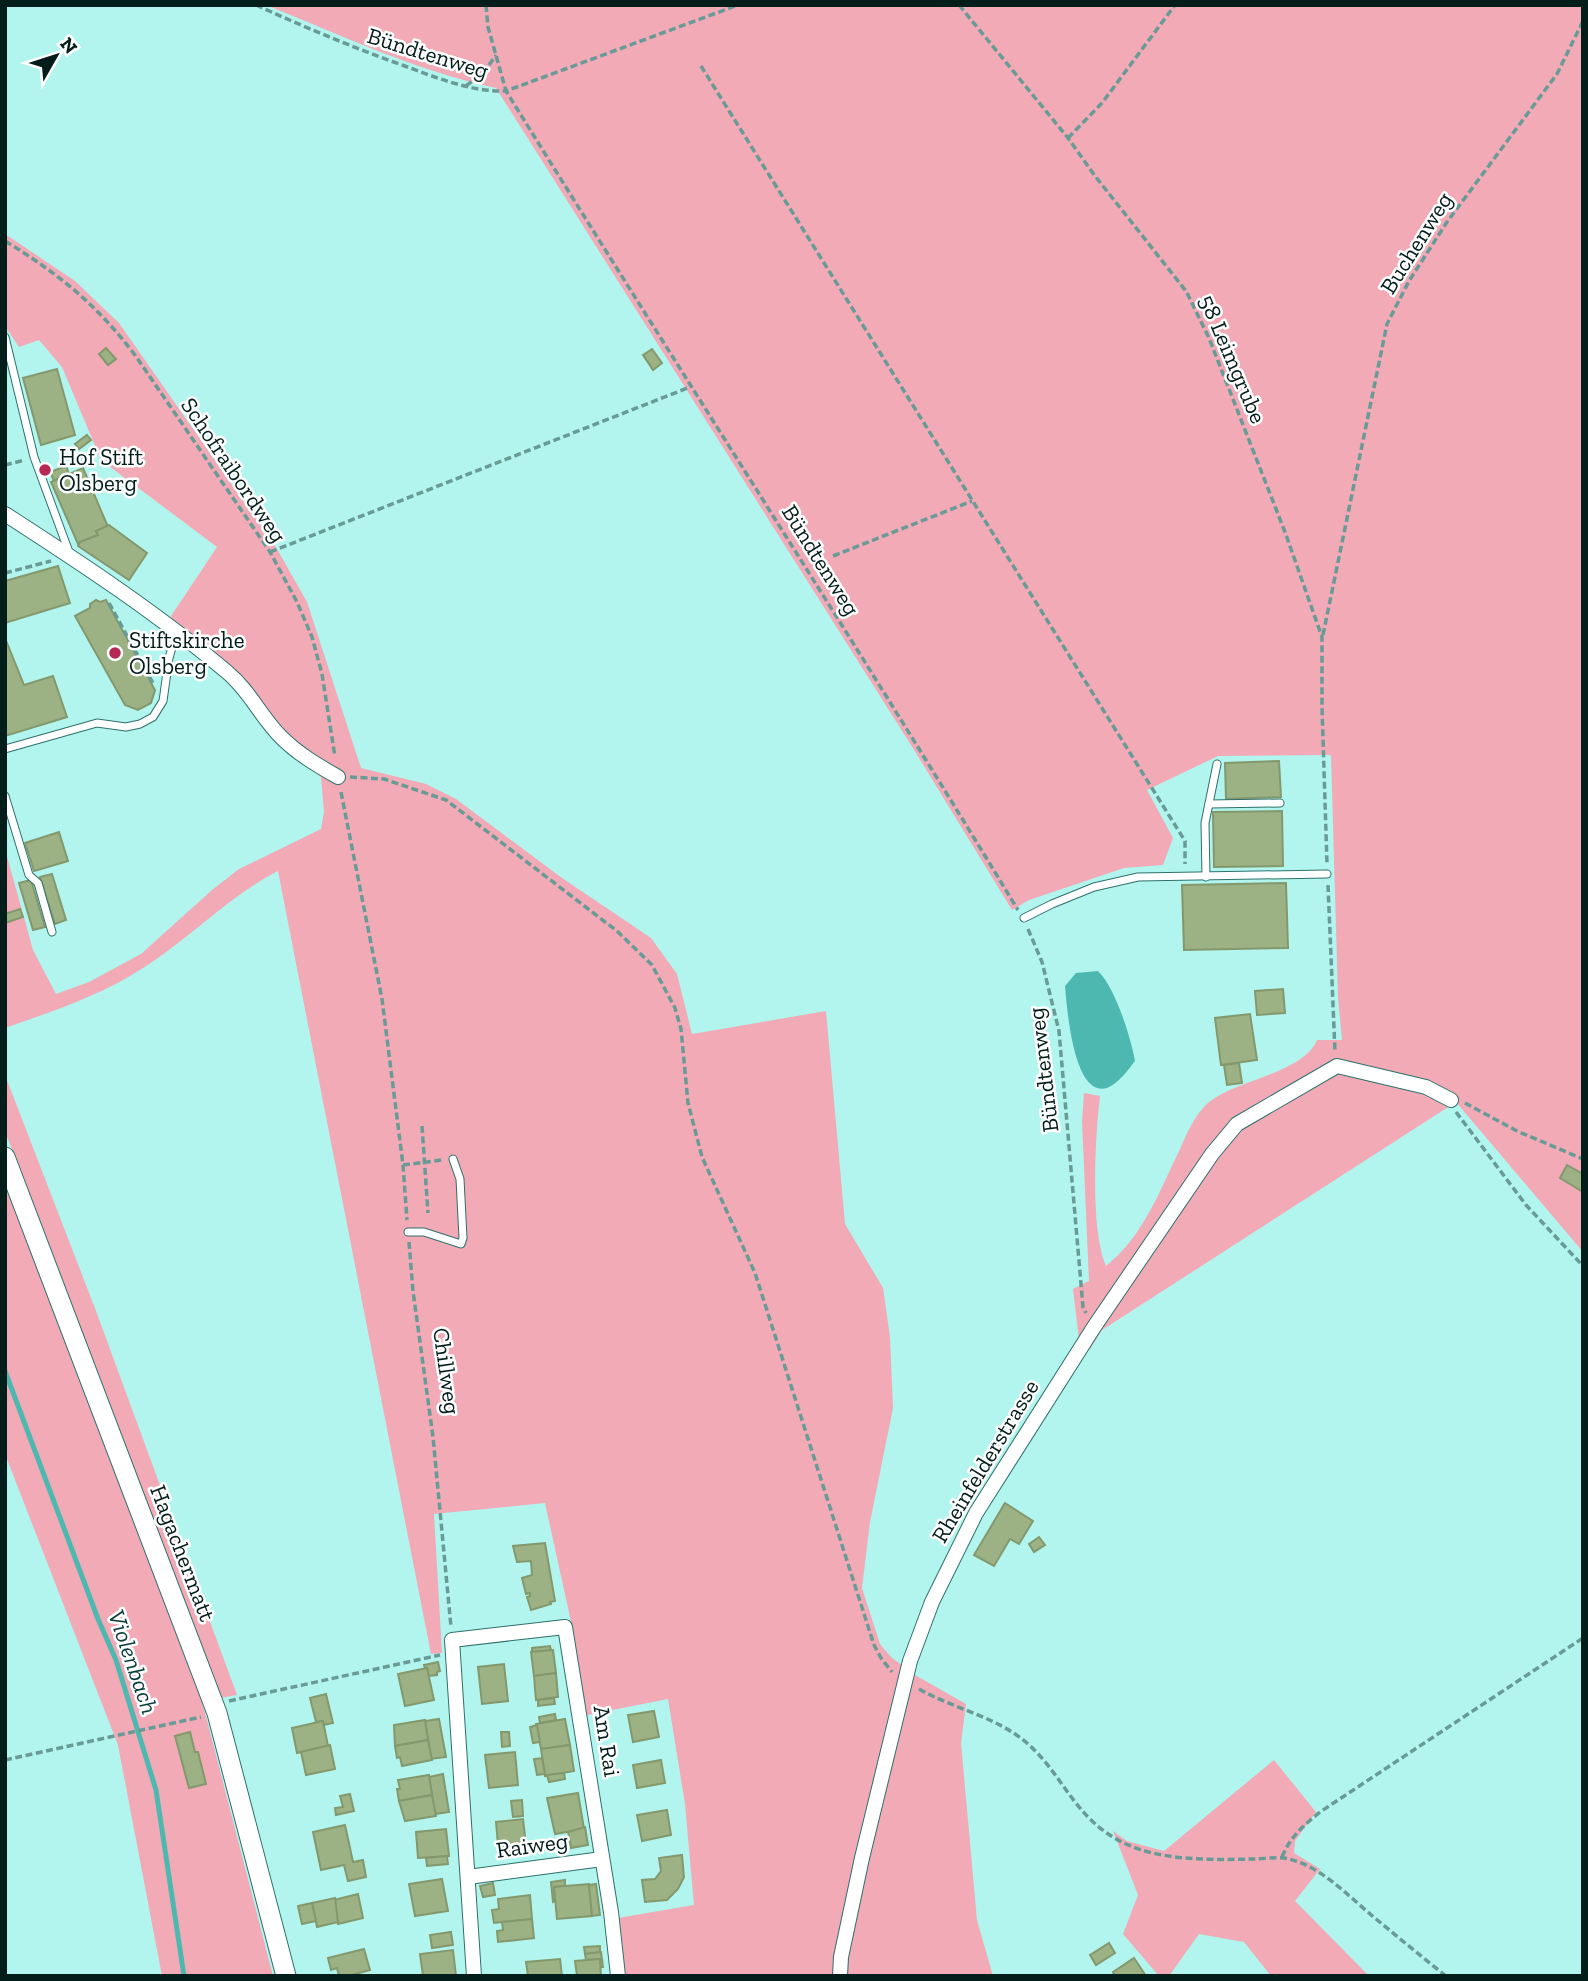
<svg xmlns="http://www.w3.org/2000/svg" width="1588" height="1981" font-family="'Zilla Slab',serif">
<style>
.green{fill:#f1aab6}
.water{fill:#4db8b0}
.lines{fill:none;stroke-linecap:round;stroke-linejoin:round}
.stream{stroke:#4db8b0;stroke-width:5}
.building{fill:#9cb184;stroke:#83986c;stroke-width:2}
.lane-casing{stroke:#2e706b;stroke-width:9}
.street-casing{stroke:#2e706b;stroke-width:16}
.secondary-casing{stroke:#2e706b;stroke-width:21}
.path{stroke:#699b96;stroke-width:3.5;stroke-dasharray:7 3.5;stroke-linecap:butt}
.lane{stroke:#fff;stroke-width:7}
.street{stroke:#fff;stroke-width:14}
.secondary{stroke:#fff;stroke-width:19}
.poi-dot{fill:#b72854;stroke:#fff;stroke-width:2.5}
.labels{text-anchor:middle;stroke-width:5;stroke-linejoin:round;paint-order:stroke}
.street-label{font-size:23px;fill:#031d1b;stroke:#fff}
.poi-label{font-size:23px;fill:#031d1b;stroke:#fff;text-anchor:start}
.water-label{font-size:24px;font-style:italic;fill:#0a3d3a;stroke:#fff}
</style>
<rect width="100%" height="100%" fill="#b2f5ee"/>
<g class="green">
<path d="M266 5H1583V1252L1456 1102 1102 1330 1090 1349 1079 1340 1073 1289 1089 1281 1082 1121 1084 1093 1100 1096C1095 1138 1090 1229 1106 1266 1143 1237 1160 1190 1180 1149 1187 1133 1197 1110 1212 1100 1239 1080 1304 1072 1317 1040H1342L1338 997 1331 755 1218 756 1147 790 1173 838 1163 865 1124 868 1029 900 1012 910 916 753 496 88C416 71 341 35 266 5Z"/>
<path d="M5 234 75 281 119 323 277 549 307 602 361 768 426 784 456 799 562 878 651 938 677 974 692 1034 826 1011 845 1224 883 1288 890 1337 893 1408 870 1522 862 1588 880 1644 891 1657 915 1675 966 1704 961 1743 977 1920 993 1976H624L618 1918 694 1905 685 1804 668 1699 587 1715 570 1617 545 1503 434 1514 442 1653 431 1654 278 871C229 896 189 939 143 968 100 996 53 1011 5 1028V849L33 950 56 994 89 982 141 954 212 890 239 869 321 829 324 812 321 777 276 743 236 689 211 665 182 645 171 616 217 547 101 460 62 367 39 340 19 347 5 326Z"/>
<polygon points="5,1075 96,1311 237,1695 220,1698 5,1131"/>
<polygon points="5,1182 199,1689 273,1976 162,1976 118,1745 5,1454"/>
<polygon points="1274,1760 1316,1812 1295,1841 1294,1853 1320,1869 1295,1901 1369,1976 1271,1976 1244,1942 1199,1934 1169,1976 1159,1976 1123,1934 1138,1895 1113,1831 1127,1841 1164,1851"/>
</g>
<path class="water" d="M1098 971C1115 987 1131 1038 1135 1061 1128 1070 1118 1084 1107 1088 1073 1098 1067 1007 1065 986L1076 973Z"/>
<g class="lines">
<polyline class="stream" points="5,1371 98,1619 116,1660 156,1790 184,1976"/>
</g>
<g class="building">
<polygon points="106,348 116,359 108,365 99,354"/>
<polygon points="652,349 662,363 653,370 643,355"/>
<polygon points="57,369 75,435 41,445 23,378"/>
<polygon points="87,435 91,440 79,449 75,444"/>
<polygon points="66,466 69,474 54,481 50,472"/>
<polygon points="83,468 108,527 96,531 98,535 78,544 51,482"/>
<polygon points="109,525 147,553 129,580 78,546 80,542 98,535 96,531"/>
<polygon points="58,566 70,603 5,623 5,581"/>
<polygon points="96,600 100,602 106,600 155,690 151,703 138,710 125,705 75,616 90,608 90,604"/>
<polygon points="5,638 24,685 53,676 67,717 5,736"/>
<polygon points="1279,761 1281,797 1226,799 1225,763"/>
<polygon points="1282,811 1283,866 1214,867 1213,812"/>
<polygon points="59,832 68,861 34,871 25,843"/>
<polygon points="52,874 66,920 55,924 40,877"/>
<polygon points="31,880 45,927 33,930 19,883"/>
<polygon points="1286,883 1288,948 1184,950 1182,885"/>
<polygon points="20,909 23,917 5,923 5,914"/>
<polygon points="1283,989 1285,1013 1257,1015 1255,991"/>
<polygon points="1250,1014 1257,1060 1221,1065 1215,1018"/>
<polygon points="1239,1063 1242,1083 1227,1085 1224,1065"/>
<polygon points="1567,1165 1583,1174 1583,1192 1560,1178"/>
<polygon points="1005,1503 1033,1521 1019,1544 1010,1539 994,1566 974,1555"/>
<polygon points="1039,1537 1045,1545 1034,1552 1029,1544"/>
<polygon points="545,1543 555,1601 550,1602 551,1604 531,1610 527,1597 530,1596 530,1593 526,1594 522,1578 532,1575 531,1561 517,1562 513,1546"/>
<polygon points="550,1646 551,1650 532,1652 532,1648"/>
<polygon points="553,1650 556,1673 534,1676 531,1652"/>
<polygon points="438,1662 440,1671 437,1672 437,1675 429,1676 427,1668 425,1668 424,1665"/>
<polygon points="504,1664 508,1701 482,1704 478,1667"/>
<polygon points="427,1668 434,1700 405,1706 398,1674"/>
<polygon points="556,1673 558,1697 536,1700 534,1676"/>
<polygon points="326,1694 333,1723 323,1725 323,1721 316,1722 310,1698"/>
<polygon points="554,1698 555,1704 538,1706 538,1700"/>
<polygon points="654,1711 659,1737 633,1742 628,1715"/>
<polygon points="555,1714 556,1720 540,1723 539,1717"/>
<polygon points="439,1719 446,1757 431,1759 425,1721"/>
<polygon points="565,1719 570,1745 541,1749 536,1724"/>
<polygon points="425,1720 428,1740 395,1746 394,1725"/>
<polygon points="323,1721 328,1746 297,1753 292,1728"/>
<polygon points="537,1725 540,1742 533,1743 530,1727"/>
<polygon points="190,1732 195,1752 198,1752 206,1784 189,1788 175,1736"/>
<polygon points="501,1732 509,1732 510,1746 502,1747"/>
<polygon points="428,1740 432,1760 402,1766 400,1757 397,1758 395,1746"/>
<polygon points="330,1745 335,1769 306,1775 301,1752"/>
<polygon points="570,1745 574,1771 545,1776 541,1749"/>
<polygon points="515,1752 518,1785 489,1788 485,1755"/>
<polygon points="542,1758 545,1774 537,1775 534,1759"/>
<polygon points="661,1760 665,1783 637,1788 633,1765"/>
<polygon points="564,1773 565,1779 549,1782 547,1775"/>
<polygon points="443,1774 449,1812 435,1814 429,1777"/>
<polygon points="429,1775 432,1795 399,1801 397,1789 400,1789 398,1780"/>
<polygon points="578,1793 584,1829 555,1834 547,1798"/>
<polygon points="350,1794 354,1811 336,1815 335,1808 343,1807 340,1796"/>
<polygon points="432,1795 436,1816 405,1821 399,1801"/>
<polygon points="522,1800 523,1816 513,1817 511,1801"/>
<polygon points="667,1810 671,1835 642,1841 637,1815"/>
<polygon points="523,1819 527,1853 499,1856 496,1822"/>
<polygon points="345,1825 353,1862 363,1860 366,1877 348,1881 344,1865 321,1870 313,1832"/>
<polygon points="585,1827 588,1845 571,1848 568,1832"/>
<polygon points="446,1829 449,1856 418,1858 416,1832"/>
<polygon points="682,1855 684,1877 678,1889 667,1900 645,1902 642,1880 655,1879 661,1871 659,1858"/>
<polygon points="447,1856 448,1864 427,1866 426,1858"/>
<polygon points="442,1879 448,1911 415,1916 409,1884"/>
<polygon points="565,1880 565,1886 554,1887 555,1901 553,1902 551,1882"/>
<polygon points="493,1883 495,1895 483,1897 480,1886"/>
<polygon points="589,1884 592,1916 557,1919 554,1887"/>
<polygon points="596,1884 600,1915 592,1916 589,1885"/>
<polygon points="358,1894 363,1918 338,1924 334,1900"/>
<polygon points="530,1895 532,1919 494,1923 492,1910 499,1909 498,1899"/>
<polygon points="335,1898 338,1922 317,1927 312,1903"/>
<polygon points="312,1903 316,1921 302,1924 298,1906"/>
<polygon points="532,1919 534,1938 498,1942 497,1931 503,1930 502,1922"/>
<polygon points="451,1932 453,1945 432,1948 430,1935"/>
<polygon points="1109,1943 1115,1953 1096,1965 1090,1955"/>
<polygon points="600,1946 600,1952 585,1954 584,1947"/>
<polygon points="364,1949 370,1970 348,1976 339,1976 337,1968 331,1970 328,1958"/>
<polygon points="453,1950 456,1976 423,1976 420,1954"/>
<polygon points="601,1952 603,1967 600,1967 600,1959 586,1960 585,1954"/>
<polygon points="1134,1958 1146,1976 1115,1976 1113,1972"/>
<polygon points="560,1959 562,1976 528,1976 526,1962"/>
<polygon points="600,1959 601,1976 577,1976 575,1961"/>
</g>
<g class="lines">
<defs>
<g id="lane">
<polyline points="5,337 34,457 69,552"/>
<polyline points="5,749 97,723 126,727 140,724 153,717 163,701 169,658 176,633"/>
<polyline points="5,796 29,875 38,883 52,932"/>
<polyline points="1209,804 1280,803"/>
<polyline points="1206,877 1205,823 1217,764"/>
<polyline points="1024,918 1052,904 1094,887 1138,877 1327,874"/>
<polyline points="408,1232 424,1232 461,1244 463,1238 460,1179 453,1159"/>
</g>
<g id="street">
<path d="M5 514C81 563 157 613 227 672 249 690 261 717 281 737 298 754 317 765 338 777"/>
<polyline points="468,1877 602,1859"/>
<polyline points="474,1976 452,1640 565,1627 611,1912 618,1976"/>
<polyline points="840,1976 841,1957 862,1858 910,1661 932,1602 976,1513 1094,1327 1212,1154 1237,1124 1337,1066 1426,1087 1451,1100"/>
</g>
<polyline id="secondary" points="5,1157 217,1713 286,1976"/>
</defs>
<use href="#lane" class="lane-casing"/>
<use href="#street" class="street-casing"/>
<use href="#secondary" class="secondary-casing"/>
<g class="path">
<path d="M256 5C304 27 352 47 402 65 435 77 470 92 506 91 676 365 851 635 1018 910"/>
<polyline points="486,5 488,27 506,91 738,5"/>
<polyline points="959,5 1068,138 1095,176 1186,291 1209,338 1285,532 1322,637 1322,707 1327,864"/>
<polyline points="701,66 1185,841 1185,864"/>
<polyline points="466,86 484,72 496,55"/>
<polyline points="1068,138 1102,103 1175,5"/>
<path d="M5 241C59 274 96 304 135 355L270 552 297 602 312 637 322 674 335 757"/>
<polyline points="5,465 25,460"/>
<polyline points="270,552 690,387"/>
<polyline points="833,556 972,501"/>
<polyline points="5,573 51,561"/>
<polyline points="109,603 154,685"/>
<polyline points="1323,635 1387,324 1409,281 1447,222 1557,74 1583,21"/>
<polyline points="350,777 384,779 446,800 617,931 652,965 675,1008 681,1029 688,1103 702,1157 755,1273 874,1645 881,1658 892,1672"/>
<polyline points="341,792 382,999 403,1165 407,1220"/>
<polyline points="1328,885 1335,1052"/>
<polyline points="1028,929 1042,962 1059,1031 1083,1307 1086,1313"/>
<polyline points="1465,1103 1517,1131 1583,1159"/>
<polyline points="1456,1112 1526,1205 1583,1266"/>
<polyline points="422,1126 428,1213"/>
<polyline points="403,1165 442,1160"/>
<polyline points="409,1242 413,1291 433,1437 451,1627"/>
<path d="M919 1689C954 1709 998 1717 1028 1744 1064 1776 1074 1818 1122 1842 1158 1861 1212 1860 1252 1859 1262 1859 1274 1857 1284 1858 1320 1864 1349 1897 1376 1919 1399 1938 1422 1957 1446 1976"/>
<polyline points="229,1701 440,1655"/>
<polyline points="5,1760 201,1717"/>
<path d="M1282 1857C1290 1837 1303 1826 1320 1812L1583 1638"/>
</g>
<use href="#lane" class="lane"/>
<use href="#street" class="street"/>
<use href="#secondary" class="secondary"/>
</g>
<g class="poi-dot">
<circle cx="45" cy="470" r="7"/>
<circle cx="115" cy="653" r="7"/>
</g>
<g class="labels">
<g class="street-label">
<text transform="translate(428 53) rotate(17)" y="8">Bündtenweg</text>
<text transform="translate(1416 243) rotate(-58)" y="8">Buchenweg</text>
<text transform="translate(1233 359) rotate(67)" y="8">58 Leimgrube</text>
<text transform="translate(234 470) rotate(56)" y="8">Schofraibordweg</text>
<text transform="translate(821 560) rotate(58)" y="8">Bündtenweg</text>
<text transform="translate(1043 1070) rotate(-97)" y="8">Bündtenweg</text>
<text transform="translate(447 1371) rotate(82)" y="8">Chillweg</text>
<text transform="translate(985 1461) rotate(-59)" y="8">Rheinfelderstrasse</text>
<text transform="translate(183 1553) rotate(69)" y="8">Hagachermatt</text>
<text transform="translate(607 1741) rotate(81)" y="8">Am Rai</text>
<text transform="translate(532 1845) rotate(-8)" y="8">Raiweg</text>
</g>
<g class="poi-label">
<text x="59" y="465">Hof Stift<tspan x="59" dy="26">Olsberg</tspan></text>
<text x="129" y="648">Stiftskirche<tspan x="129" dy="26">Olsberg</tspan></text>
</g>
<g class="water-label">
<text transform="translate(133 1662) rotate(71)" y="8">Violenbach</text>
</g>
</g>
<rect width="1588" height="1981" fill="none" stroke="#031d1b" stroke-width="14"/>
<g transform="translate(56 56) rotate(51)" stroke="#ffffff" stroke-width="5" paint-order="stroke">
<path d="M0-5L12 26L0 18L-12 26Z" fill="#031d1b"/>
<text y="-10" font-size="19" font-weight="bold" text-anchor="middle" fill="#031d1b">N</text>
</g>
</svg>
